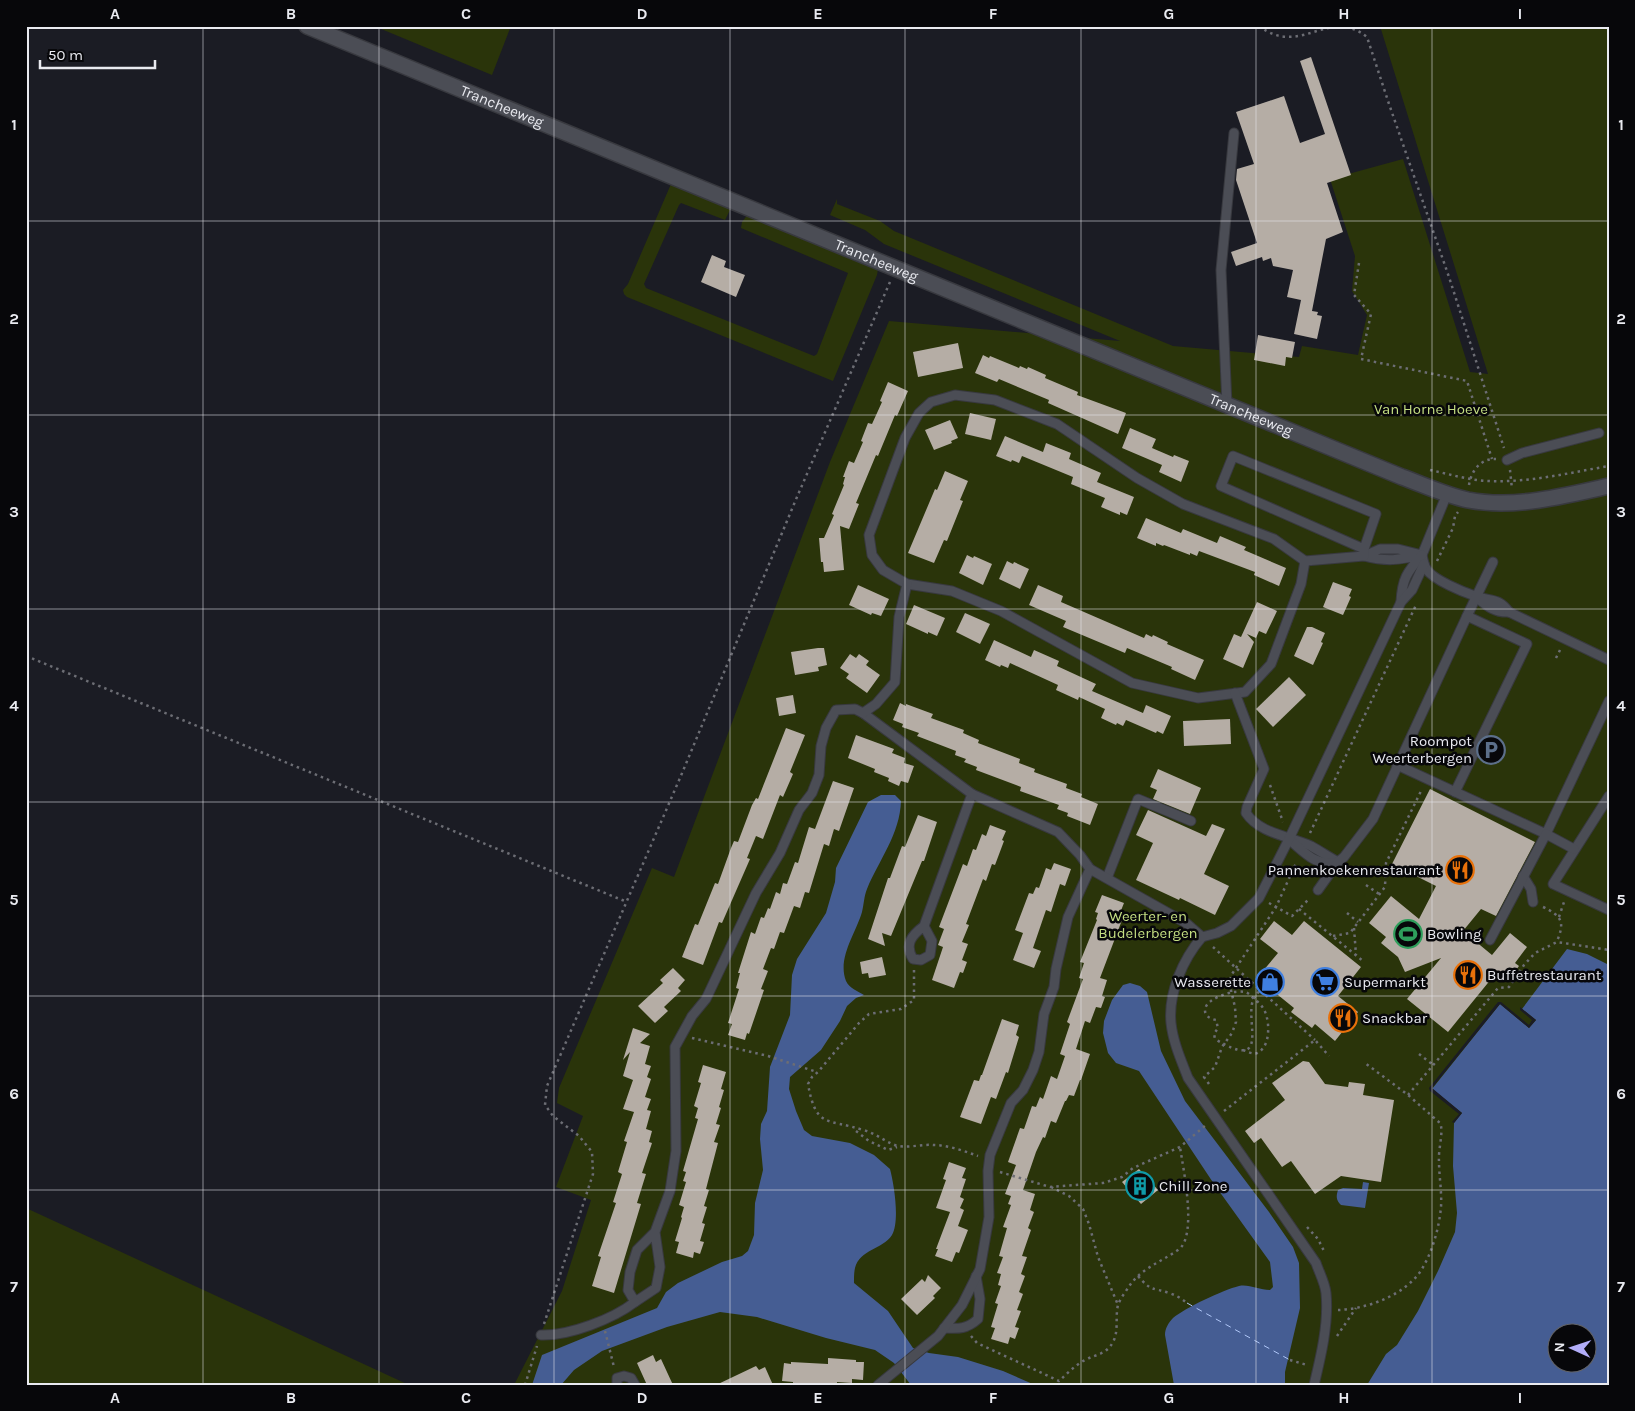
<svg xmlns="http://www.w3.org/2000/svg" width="1635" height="1411" font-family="Karla,sans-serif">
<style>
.green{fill:#2a340a;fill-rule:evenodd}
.water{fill:#455d93;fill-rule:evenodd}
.pier{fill:#1b1c24}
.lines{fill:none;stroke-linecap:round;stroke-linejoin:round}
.ferry{stroke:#b0c7f8;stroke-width:1;stroke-dasharray:6 5;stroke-linecap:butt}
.building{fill:#b5ada5}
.lane-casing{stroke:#38393f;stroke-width:11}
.secondary-casing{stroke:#38393f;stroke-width:18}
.path{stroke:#6c6d74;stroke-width:2.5;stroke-dasharray:2.5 4;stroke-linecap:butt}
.lane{stroke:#4b4d55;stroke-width:9}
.secondary{stroke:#4b4d55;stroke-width:15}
.grid{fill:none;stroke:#e9eaf0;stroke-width:1;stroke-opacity:0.55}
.labels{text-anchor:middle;stroke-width:5;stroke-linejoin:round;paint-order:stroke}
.street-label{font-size:15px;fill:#e9eaf0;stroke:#07070a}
.park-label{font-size:15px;fill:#c5df83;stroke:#07070a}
.poi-label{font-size:15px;fill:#e9eaf0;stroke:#07070a;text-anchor:start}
.neatline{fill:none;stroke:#e9eaf0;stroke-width:2}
.grid-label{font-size:16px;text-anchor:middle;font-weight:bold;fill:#e9eaf0}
</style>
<rect width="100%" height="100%" fill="#1b1c24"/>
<g class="green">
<polygon points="374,26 511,26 492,75"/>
<path d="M1380 26H1609V1385H514L562 1291 591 1200 556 1187 583 1116 557 1103 559 1088 652 868 674 877 830 462 889 321 1120 341 884 244 865 230 830 215 837 199V204L880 221 894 231 1173 346 1299 357 1302 346 1358 355 1367 315 1352 291 1355 256 1330 179 1403 159 1470 372 1488 374ZM1558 1334H1588V1364H1558Z"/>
<polygon points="671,184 731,208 725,220 681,203 679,205 644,284 646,288 814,356 817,354 848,273 741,228 742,222 748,214 878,269 877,275 833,381 627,297 624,294 623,290 628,284"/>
<polygon points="26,1208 409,1385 26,1385"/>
</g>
<g class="water">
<path d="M881 795H895L901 801C900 834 879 860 867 889 864 896 864 904 862 912 856 933 837 958 846 981 849 988 859 992 864 995L856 998 847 1006 840 1021 821 1050 790 1077 789 1089 796 1111 804 1130 812 1136 850 1143 874 1155 890 1169C894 1184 900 1221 892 1235 882 1250 860 1249 855 1268 854 1272 854 1278 854 1283L888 1311 913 1348 929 1353 958 1357 1003 1371 1035 1385H911L894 1363 875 1350 826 1338 757 1317 720 1312 667 1327 602 1351 574 1370 561 1385H532L542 1355 657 1308 666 1292 678 1283 722 1262 742 1256 748 1251 754 1235 755 1203 763 1170 760 1139 761 1124 767 1111 770 1067 790 1015 792 975 797 959 826 913 835 882 836 868 868 802Z"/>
<path d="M1567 949 1587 954 1609 965V1385H1367L1386 1354 1397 1345 1418 1311 1438 1271 1455 1232 1457 1213 1453 1166 1454 1123 1462 1113 1432 1089 1500 1004 1529 1028 1536 1020 1522 1009ZM1558 1334H1588V1364H1558Z"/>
<path d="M1130 983 1140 986 1147 992 1161 1051 1185 1101 1269 1212 1293 1247 1299 1263 1300 1308 1285 1372V1385H1174L1165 1335C1165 1329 1168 1323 1173 1318 1185 1308 1223 1290 1239 1286 1249 1284 1259 1290 1270 1290L1273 1287 1270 1262 1214 1184 1139 1071 1116 1063 1108 1053 1103 1033 1104 1021 1112 1000 1123 985Z"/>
<path d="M1363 1182 1369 1183 1365 1208 1341 1205C1336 1200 1336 1196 1338 1190L1343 1188 1362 1189Z"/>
</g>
<polygon class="pier" points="1498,1002 1501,1002 1529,1025 1532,1020 1520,1010 1520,1007 1536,1020 1529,1028 1500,1004 1432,1088 1462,1113 1454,1123 1452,1122 1459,1114 1430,1091 1429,1088"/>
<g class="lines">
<polyline class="ferry" points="1187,1303 1290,1360"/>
</g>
<g class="building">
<polygon points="1311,57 1351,175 1327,183 1343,232 1326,239 1312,311 1318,312 1317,315 1322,316 1317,339 1294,334 1301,300 1287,297 1293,270 1273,266 1271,258 1263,261 1262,257 1236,266 1231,252 1257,243 1236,180 1237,169 1254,164 1236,112 1284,96 1300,143 1325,134 1300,61"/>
<polygon points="712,255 726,261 724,267 745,275 736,297 701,282"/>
<polygon points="1258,335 1295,342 1292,358 1286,357 1285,366 1254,360"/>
<polygon points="958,343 963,368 918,377 913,352"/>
<polygon points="983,355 989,358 990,356 1019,368 1020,366 1027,369 1028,367 1046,375 1045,378 1078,392 1077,395 1126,413 1118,434 1048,403 1049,400 999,379 997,382 975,373"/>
<polygon points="888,382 908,391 897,416 895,415 878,456 876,455 856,503 859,504 849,529 840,526 844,570 824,572 823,562 821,562 819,538 824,538 834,515 832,514 844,485 843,484 845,477 843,477 849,461 854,463 863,442 861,441 868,423 872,424 882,402 880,401"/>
<polygon points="970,413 996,419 991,440 965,434"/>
<polygon points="950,420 958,438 951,441 952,443 934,450 925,430"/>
<polygon points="1130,428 1156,439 1152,448 1173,457 1174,455 1189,461 1181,482 1159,472 1162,465 1122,448"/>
<polygon points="1005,436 1043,452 1046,443 1071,453 1069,459 1101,473 1097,482 1134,497 1127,515 1120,512 1120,515 1101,507 1105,498 1071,484 1073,477 1022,456 1019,463 1012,460 1011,462 996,456"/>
<polygon points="945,471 968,481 960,500 963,501 947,541 944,540 934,563 908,553 935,489 937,490"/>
<polygon points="1146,518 1181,533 1183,529 1217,543 1220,536 1246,547 1244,550 1286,568 1279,586 1254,575 1255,572 1199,551 1197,556 1190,553 1190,555 1164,545 1163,546 1156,543 1156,546 1137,538"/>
<polygon points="967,555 973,558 974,556 992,564 983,585 959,573"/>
<polygon points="1007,561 1013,564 1014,562 1029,569 1020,589 999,579"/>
<polygon points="1333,582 1352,589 1349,596 1351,597 1343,615 1323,607"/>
<polygon points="858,585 889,599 881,616 872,613 871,615 849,605"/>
<polygon points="1038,585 1063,596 1061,602 1144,638 1146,634 1152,637 1153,635 1168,642 1167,644 1204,660 1195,680 1171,669 1172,667 1127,648 1125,653 1063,627 1066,621 1029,605"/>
<polygon points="1257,602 1277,611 1266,634 1259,631 1256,638 1247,634 1254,642 1243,668 1223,659 1234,634 1241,637"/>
<polygon points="914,605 945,618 937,636 928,632 928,634 906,624"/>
<polygon points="965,613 990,624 980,644 956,632"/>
<polygon points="1307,627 1312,627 1325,633 1321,642 1323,643 1313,665 1294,656"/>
<polygon points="994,640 1031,657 1034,650 1059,661 1057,666 1096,684 1092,691 1143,713 1146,705 1171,716 1163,734 1157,731 1156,733 1126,720 1123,726 1117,723 1116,725 1101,718 1105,709 1079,697 1078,700 1056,690 1058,685 1010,663 1008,668 1001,665 1000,667 985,660"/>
<polygon points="818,648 824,648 827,665 818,667 819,671 795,675 791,652"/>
<polygon points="850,654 856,658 859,654 869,661 866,665 880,675 867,693 846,678 849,674 840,668"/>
<polygon points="1289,677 1306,695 1273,727 1256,709"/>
<polygon points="793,695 796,713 779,716 776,698"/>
<polygon points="900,703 906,706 906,704 933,714 931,718 964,730 963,733 979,740 978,743 1020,759 1019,763 1035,769 1034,772 1067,784 1066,788 1082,794 1081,797 1098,804 1090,825 1067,816 1068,813 1057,809 1059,805 1020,791 1021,787 976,770 977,767 964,762 966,759 955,755 956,751 917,736 919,733 902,727 903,724 893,720"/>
<polygon points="1230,719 1231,744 1184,746 1183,721"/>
<polygon points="786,728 805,735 790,772 793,774 783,797 780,795 763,839 756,836 747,858 750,859 722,923 719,922 703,965 682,957 695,924 698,925 715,883 718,884 731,848 734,841 738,842 752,805 756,798 758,799"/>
<polygon points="856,735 894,749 892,753 905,758 904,763 914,766 908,783 901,781 899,786 888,781 889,778 874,772 875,769 848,758"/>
<polygon points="1158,769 1201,788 1190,814 1153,799 1157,790 1150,787"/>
<polygon points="833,781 854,788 839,831 834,829 829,846 824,844 809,893 805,892 800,908 794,906 784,933 780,932 774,949 771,948 763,969 768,971 761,989 764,990 749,1034 747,1033 745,1040 728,1035 732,1024 728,1023 739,989 736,988 740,973 738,973 751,932 755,934 761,917 764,918 768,908 770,909 776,892 780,894 783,883 787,884 795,862 798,863 809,827 815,829"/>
<polygon points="1430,789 1535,842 1496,916 1481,909 1463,931 1492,955 1510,933 1527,947 1515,963 1519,966 1507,982 1496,973 1448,1032 1407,999 1441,958 1405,972 1398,957 1381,943 1386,937 1369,923 1391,896 1419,919 1436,886 1392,864"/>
<polygon points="1148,810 1206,836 1212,824 1225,829 1204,874 1229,886 1215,915 1180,898 1179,900 1136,880 1153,843 1136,835"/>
<polygon points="918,815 937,822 924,861 922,861 891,936 882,933 885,946 868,939 888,878 890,878 902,846 905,847"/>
<polygon points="990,825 1006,831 1002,840 1004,841 995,865 992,864 986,881 983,879 966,924 969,925 962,942 968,944 962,960 967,962 963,973 960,972 954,988 932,980 943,947 938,945 944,929 939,927 963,864 967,866 973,849 976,850 982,834 986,836"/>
<polygon points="1054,863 1071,869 1065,886 1060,884 1051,912 1046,910 1033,948 1041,951 1034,968 1013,960 1023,933 1015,930 1029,893 1033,894 1036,887 1039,888 1046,868 1051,870"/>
<polygon points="1102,895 1124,903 1118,918 1122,920 1100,978 1107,980 1102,996 1105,997 1101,1008 1096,1007 1090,1023 1085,1021 1076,1049 1090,1054 1081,1080 1080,1080 1074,1096 1069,1095 1066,1101 1065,1101 1056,1123 1051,1121 1045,1138 1043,1137 1036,1152 1023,1190 1035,1194 1030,1210 1034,1212 1028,1228 1031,1230 1022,1256 1027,1257 1021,1274 1025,1276 1019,1292 1023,1294 1017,1310 1021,1311 1015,1327 1019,1328 1015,1339 1010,1337 1008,1344 991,1339 995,1328 991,1327 998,1304 995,1303 1001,1286 998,1285 1001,1274 997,1273 1003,1257 999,1256 1007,1228 1003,1227 1011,1205 1008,1204 1011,1196 1005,1194 1016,1165 1008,1162 1020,1128 1024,1129 1032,1106 1036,1107 1040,1097 1043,1099 1051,1076 1057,1079 1065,1056 1060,1054 1070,1024 1067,1022 1083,979 1079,978 1084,963 1080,962 1097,920 1096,919 1098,913 1095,912"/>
<polygon points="1274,921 1292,935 1304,921 1361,967 1338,996 1358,1012 1335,1041 1315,1024 1312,1028 1291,1012 1294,1008 1257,978 1278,953 1260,939"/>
<polygon points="882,957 886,975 869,978 868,973 862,974 860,962"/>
<polygon points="673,968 685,980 678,988 681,991 664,1007 668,1011 655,1023 638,1006 663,983 660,980"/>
<polygon points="1002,1019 1019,1025 1016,1035 1019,1037 1008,1073 1006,1072 996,1099 991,1097 981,1124 960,1117 974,1080 979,1081 981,1075 982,1075"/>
<polygon points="633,1028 650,1034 640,1043 650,1046 645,1064 651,1066 647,1077 651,1079 645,1097 651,1099 647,1110 651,1111 646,1129 652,1131 649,1142 652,1143 642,1173 646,1174 637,1203 641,1204 614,1293 592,1286 601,1257 598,1256 616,1203 613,1202 622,1174 618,1172 627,1142 624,1141 634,1112 623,1109 633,1080 623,1076 630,1052 623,1060"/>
<polygon points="1303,1061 1309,1062 1325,1084 1348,1087 1349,1082 1365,1084 1363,1095 1394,1100 1381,1182 1341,1176 1315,1194 1291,1161 1282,1167 1261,1138 1254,1143 1245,1131 1285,1100 1272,1083"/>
<polygon points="703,1065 726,1072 721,1089 724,1090 719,1107 721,1108 716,1124 720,1125 714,1142 718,1143 706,1189 709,1190 704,1206 707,1207 702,1223 705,1224 700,1241 704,1242 700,1254 694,1252 693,1258 676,1253 679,1242 675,1241 682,1218 681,1217 684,1207 679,1205 686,1182 683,1181 686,1172 683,1171 698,1119 695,1118 698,1108 694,1106 701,1083 698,1082"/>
<polygon points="949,1162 966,1168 962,1178 966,1179 960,1197 964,1199 960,1208 964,1210 958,1226 968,1230 959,1253 956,1252 952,1262 935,1256 938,1249 936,1249 950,1212 936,1208 946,1180 943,1179"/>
<polygon points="1139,1169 1158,1190 1141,1204 1122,1182"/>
<polygon points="928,1275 941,1288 933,1296 935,1298 917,1315 901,1299 922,1279 925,1282"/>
<polygon points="653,1355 656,1362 661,1359 673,1385 647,1385 637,1363"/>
<polygon points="828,1358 856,1360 856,1362 864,1362 863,1380 852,1379 852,1383 837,1382 837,1385 793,1385 793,1382 782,1381 784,1363 791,1364 791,1362 828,1364"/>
<polygon points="756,1366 759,1370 765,1367 773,1385 716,1385"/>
</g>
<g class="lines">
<defs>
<g id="lane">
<polyline points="1227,405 1221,270 1234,133"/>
<polyline points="1507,460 1522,453 1599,433"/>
<path d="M1447 494 1422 555C1423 560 1424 566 1427 570 1434 580 1463 592 1475 596 1491 602 1498 597 1509 612 1495 613 1487 606 1476 597"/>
<path d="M1380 549H1398L1422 555C1399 560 1387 562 1364 556Z"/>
<polyline points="1305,561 1301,584 1271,664 1245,692 1198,698 1132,683 1001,611 952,591 907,584 883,570 872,555 869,535 905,438 919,413 931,402 955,395 995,400 1057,424 1137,478 1183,504 1274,539 1305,561 1364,556 1364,549 1376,514 1233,456 1221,486 1364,549"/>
<path d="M1401 602C1402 579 1407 572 1422 555"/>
<polyline points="1509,612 1609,660"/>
<polyline points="1467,616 1493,562"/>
<path d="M1235 693 1264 769 1247 807 1246 813C1260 834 1290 836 1311 846 1320 851 1329 857 1338 862"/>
<path d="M863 713 972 794 924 926C912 935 904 944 913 959L921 960 930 955 932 941 924 926"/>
<polyline points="1397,765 1546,834 1609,701"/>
<polyline points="972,794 1058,832 1080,855 1090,869"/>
<polyline points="1609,796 1553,884 1609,910"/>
<path d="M1291 841C1306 854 1317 867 1338 862"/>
<polyline points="1523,876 1531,889 1533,902"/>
<polyline points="1107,878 1138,799 1191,821"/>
<polyline points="1318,890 1338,862 1344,857 1373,819 1467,616 1527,644 1455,792"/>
<path d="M1202 937C1183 959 1168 993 1171 1023 1173 1042 1181 1060 1188 1078L1316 1263C1319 1272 1325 1283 1326 1293 1329 1323 1321 1356 1314 1385"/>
<polyline points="1490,940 1546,834 1574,849"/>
<polyline points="655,1232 660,1267 656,1288 635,1302 628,1290 630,1272 637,1250 655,1232 670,1191 676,1151 675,1047 692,1016 706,999 756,893 780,853 799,810 812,793 819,775 821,746 826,728 836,710 855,709 863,713 876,704 895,682 899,617 907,584"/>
<path d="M944 1328C959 1329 967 1329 978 1319L980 1299 976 1276"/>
<path d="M541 1335C569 1336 613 1319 635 1302"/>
<polyline points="617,1385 617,1378 624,1376 631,1378 635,1385"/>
<polyline points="878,1385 938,1336 962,1305 980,1269 989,1217 988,1171 990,1155 1011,1103 1023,1090 1033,1070 1039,1052 1044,1014 1054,987 1056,969 1068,917 1090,869 1186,923 1202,937 1217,933 1231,926 1259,898 1289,839 1401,602 1412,590 1424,564"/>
</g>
<g id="secondary">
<path id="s1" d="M307 26 1402 477C1424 485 1445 495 1468 500 1515 509 1563 496 1609 486"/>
</g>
</defs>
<use href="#lane" class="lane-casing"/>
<use href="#secondary" class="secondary-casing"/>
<g class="path">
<path d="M1259 26C1301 58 1328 6 1367 37L1389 104 1449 277 1504 448"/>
<polyline points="1359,263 1354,295 1371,314 1361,359 1467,381 1492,459"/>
<path d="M1430 470C1449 474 1468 480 1487 481 1528 483 1568 473 1609 466"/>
<polyline points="1510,470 1512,489"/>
<path d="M1469 485C1471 472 1480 458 1496 459"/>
<polyline points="1437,561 1453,528 1455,516 1458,512"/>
<polyline points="26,656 627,902"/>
<polyline points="1556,658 1560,650"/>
<polyline points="1270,785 1283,822"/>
<polyline points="1310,833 1416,605"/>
<polyline points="1366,885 1379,894"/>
<polyline points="1269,903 1292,916 1310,898"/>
<path d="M1543 907C1562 916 1565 922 1557 941"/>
<polyline points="1299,909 1363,961"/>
<polyline points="1347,913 1358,922"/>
<polyline points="1559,917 1564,902"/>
<polyline points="1354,928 1356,955"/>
<polyline points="1333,936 1350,933 1385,887 1386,863 1422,789"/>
<polyline points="1213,947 1315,1040"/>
<path d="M914 970V1000L901 1009 869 1014 859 1023 818 1072 812 1077 808 1084C816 1129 827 1118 863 1130 876 1133 886 1143 898 1146 910 1148 922 1144 933 1145 948 1145 964 1151 978 1156"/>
<polyline points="692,1038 768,1056 817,1072"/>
<path d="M1243 1050C1251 1053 1257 1057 1263 1048 1269 1041 1269 1026 1267 1018 1265 1009 1261 1004 1254 999 1251 996 1249 993 1245 992 1235 990 1219 995 1211 1001 1201 1008 1204 1018 1216 1020L1218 1028 1214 1034 1215 1039C1271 1073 1245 1022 1253 1000 1255 996 1258 993 1260 990"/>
<polyline points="1419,1054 1432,1064"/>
<polyline points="1209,1084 1204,1077 1215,1067 1222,1047 1232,1033 1236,1022 1235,1007 1229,982 1232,974 1276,907 1297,861"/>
<polyline points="1408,1095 1498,988 1509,987 1524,965 1535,953 1557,942 1609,950"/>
<polyline points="1224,1111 1315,1040 1329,1056"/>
<polyline points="856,1131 869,1141 888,1150 897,1147"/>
<polyline points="1000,1172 1050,1187 1103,1183 1122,1177 1133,1168 1180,1147 1206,1125"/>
<polyline points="1051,1187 1069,1196 1083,1209 1089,1224 1098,1257 1118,1305"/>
<polyline points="1307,1227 1318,1239 1325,1253"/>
<path d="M1138 1276C1152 1292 1151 1287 1169 1293 1176 1295 1182 1299 1187 1303"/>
<path d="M1338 1310C1367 1309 1406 1295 1422 1269 1433 1250 1439 1228 1441 1207 1442 1192 1439 1176 1439 1161 1438 1150 1444 1131 1440 1123L1408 1095 1365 1063"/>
<polyline points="544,1324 593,1174 592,1152 579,1136 553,1116 545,1105 547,1086 680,778 797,497 890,282"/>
<polyline points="605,1331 614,1367"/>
<path d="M971 1336 977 1343 1059 1381C1067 1374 1075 1365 1085 1360 1096 1354 1106 1355 1113 1342 1119 1331 1115 1317 1118 1305 1120 1299 1126 1291 1130 1285 1142 1268 1161 1262 1178 1250 1198 1237 1183 1168 1180 1147"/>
<polyline points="1337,1336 1356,1308"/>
<polyline points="1290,1360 1307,1365"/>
<polyline points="525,1385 537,1346"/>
</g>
<use href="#lane" class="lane"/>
<use href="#secondary" class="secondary"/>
</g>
<path class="grid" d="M203 26V1385M379 26V1385M554 26V1385M730 26V1385M905 26V1385M1081 26V1385M1256 26V1385M1432 26V1385M26 221H1609M26 415H1609M26 609H1609M26 802H1609M26 996H1609M26 1190H1609"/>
<defs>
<symbol id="parking-ring" viewBox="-11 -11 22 22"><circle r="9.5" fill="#07070a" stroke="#5c6f8a" stroke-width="1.5"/><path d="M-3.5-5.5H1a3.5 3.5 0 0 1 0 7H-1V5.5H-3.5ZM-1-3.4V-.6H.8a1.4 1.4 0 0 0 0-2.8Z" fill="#5c6f8a"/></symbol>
<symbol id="restaurant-ring" viewBox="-11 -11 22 22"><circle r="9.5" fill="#07070a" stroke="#e8710a" stroke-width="1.5"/><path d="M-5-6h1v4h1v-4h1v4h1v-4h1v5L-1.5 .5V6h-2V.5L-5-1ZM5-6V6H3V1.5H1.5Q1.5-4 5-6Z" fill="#e8710a"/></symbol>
<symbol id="stadium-ring" viewBox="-11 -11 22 22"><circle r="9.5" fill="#07070a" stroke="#2e9e5b" stroke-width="1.5"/><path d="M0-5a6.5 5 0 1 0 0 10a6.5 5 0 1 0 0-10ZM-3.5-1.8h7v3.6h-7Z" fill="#2e9e5b"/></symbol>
<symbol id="shop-ring" viewBox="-11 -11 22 22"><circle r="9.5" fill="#07070a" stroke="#3f7fe0" stroke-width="1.5"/><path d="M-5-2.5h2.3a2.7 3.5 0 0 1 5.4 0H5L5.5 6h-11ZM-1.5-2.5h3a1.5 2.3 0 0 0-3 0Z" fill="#3f7fe0"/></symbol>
<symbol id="supermarket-ring" viewBox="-11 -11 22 22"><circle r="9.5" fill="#07070a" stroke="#3f7fe0" stroke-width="1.5"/><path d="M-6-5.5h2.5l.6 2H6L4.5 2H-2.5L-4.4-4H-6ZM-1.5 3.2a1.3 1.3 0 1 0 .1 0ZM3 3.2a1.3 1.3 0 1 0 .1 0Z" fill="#3f7fe0"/></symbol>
<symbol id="building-ring" viewBox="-11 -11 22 22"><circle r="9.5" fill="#07070a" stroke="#0f9aa8" stroke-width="1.5"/><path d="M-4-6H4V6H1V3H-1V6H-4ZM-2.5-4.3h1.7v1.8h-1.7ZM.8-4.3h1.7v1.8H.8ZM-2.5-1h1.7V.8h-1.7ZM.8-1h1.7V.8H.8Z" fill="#0f9aa8"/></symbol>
</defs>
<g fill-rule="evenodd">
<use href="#parking-ring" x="1475" y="734" width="32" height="32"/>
<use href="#restaurant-ring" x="1444" y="854" width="32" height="32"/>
<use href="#stadium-ring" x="1392" y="918" width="32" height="32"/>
<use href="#restaurant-ring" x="1452" y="959" width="32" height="32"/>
<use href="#shop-ring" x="1254" y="966" width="32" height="32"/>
<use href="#supermarket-ring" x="1309" y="966" width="32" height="32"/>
<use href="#restaurant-ring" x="1327" y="1002" width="32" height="32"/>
<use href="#building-ring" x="1124" y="1170" width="32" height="32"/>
</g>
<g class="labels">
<g class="street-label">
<text dy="5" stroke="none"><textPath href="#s1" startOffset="211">Trancheeweg</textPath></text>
<text dy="5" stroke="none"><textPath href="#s1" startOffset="616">Trancheeweg</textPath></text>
<text dy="5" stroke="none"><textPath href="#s1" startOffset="1021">Trancheeweg</textPath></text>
</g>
<g class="park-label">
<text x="1431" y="414">Van Horne Hoeve</text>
<text x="1148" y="921">Weerter- en<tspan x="1148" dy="17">Budelerbergen</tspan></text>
</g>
<g class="poi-label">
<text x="1472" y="746" text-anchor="end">Roompot<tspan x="1472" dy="17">Weerterbergen</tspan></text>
<text x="1441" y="875" text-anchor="end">Pannenkoekenrestaurant</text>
<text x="1427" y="939">Bowling</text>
<text x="1487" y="980">Buffetrestaurant</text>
<text x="1251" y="987" text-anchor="end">Wasserette</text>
<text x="1344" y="987">Supermarkt</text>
<text x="1362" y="1023">Snackbar</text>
<text x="1159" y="1191">Chill Zone</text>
</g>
</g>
<rect width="1635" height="1411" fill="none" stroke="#07070a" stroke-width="55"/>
<g transform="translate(1572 1348) rotate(273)"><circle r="24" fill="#07070a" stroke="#616266"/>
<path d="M0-4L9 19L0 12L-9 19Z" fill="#b2adf9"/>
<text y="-8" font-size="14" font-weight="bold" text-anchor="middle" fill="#e9eaf0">N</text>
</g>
<path d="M40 60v8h115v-8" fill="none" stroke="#e9eaf0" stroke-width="2.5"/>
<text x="48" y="60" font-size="15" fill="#e9eaf0" stroke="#07070a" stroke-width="4" paint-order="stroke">50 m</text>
<rect x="28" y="28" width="1580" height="1356" class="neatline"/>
<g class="grid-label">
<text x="115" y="19">A</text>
<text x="291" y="19">B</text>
<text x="466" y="19">C</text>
<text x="642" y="19">D</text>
<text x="818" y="19">E</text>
<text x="993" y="19">F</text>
<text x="1169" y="19">G</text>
<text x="1344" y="19">H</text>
<text x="1520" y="19">I</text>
<text x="14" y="130">1</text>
<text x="1621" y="130">1</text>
<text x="14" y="324">2</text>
<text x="1621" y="324">2</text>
<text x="14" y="517">3</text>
<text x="1621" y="517">3</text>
<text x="14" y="711">4</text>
<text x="1621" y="711">4</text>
<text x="14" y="905">5</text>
<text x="1621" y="905">5</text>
<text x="14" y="1099">6</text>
<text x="1621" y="1099">6</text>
<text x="14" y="1292">7</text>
<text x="1621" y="1292">7</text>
<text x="115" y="1403">A</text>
<text x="291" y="1403">B</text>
<text x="466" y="1403">C</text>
<text x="642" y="1403">D</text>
<text x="818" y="1403">E</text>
<text x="993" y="1403">F</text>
<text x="1169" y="1403">G</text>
<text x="1344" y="1403">H</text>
<text x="1520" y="1403">I</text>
</g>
</svg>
